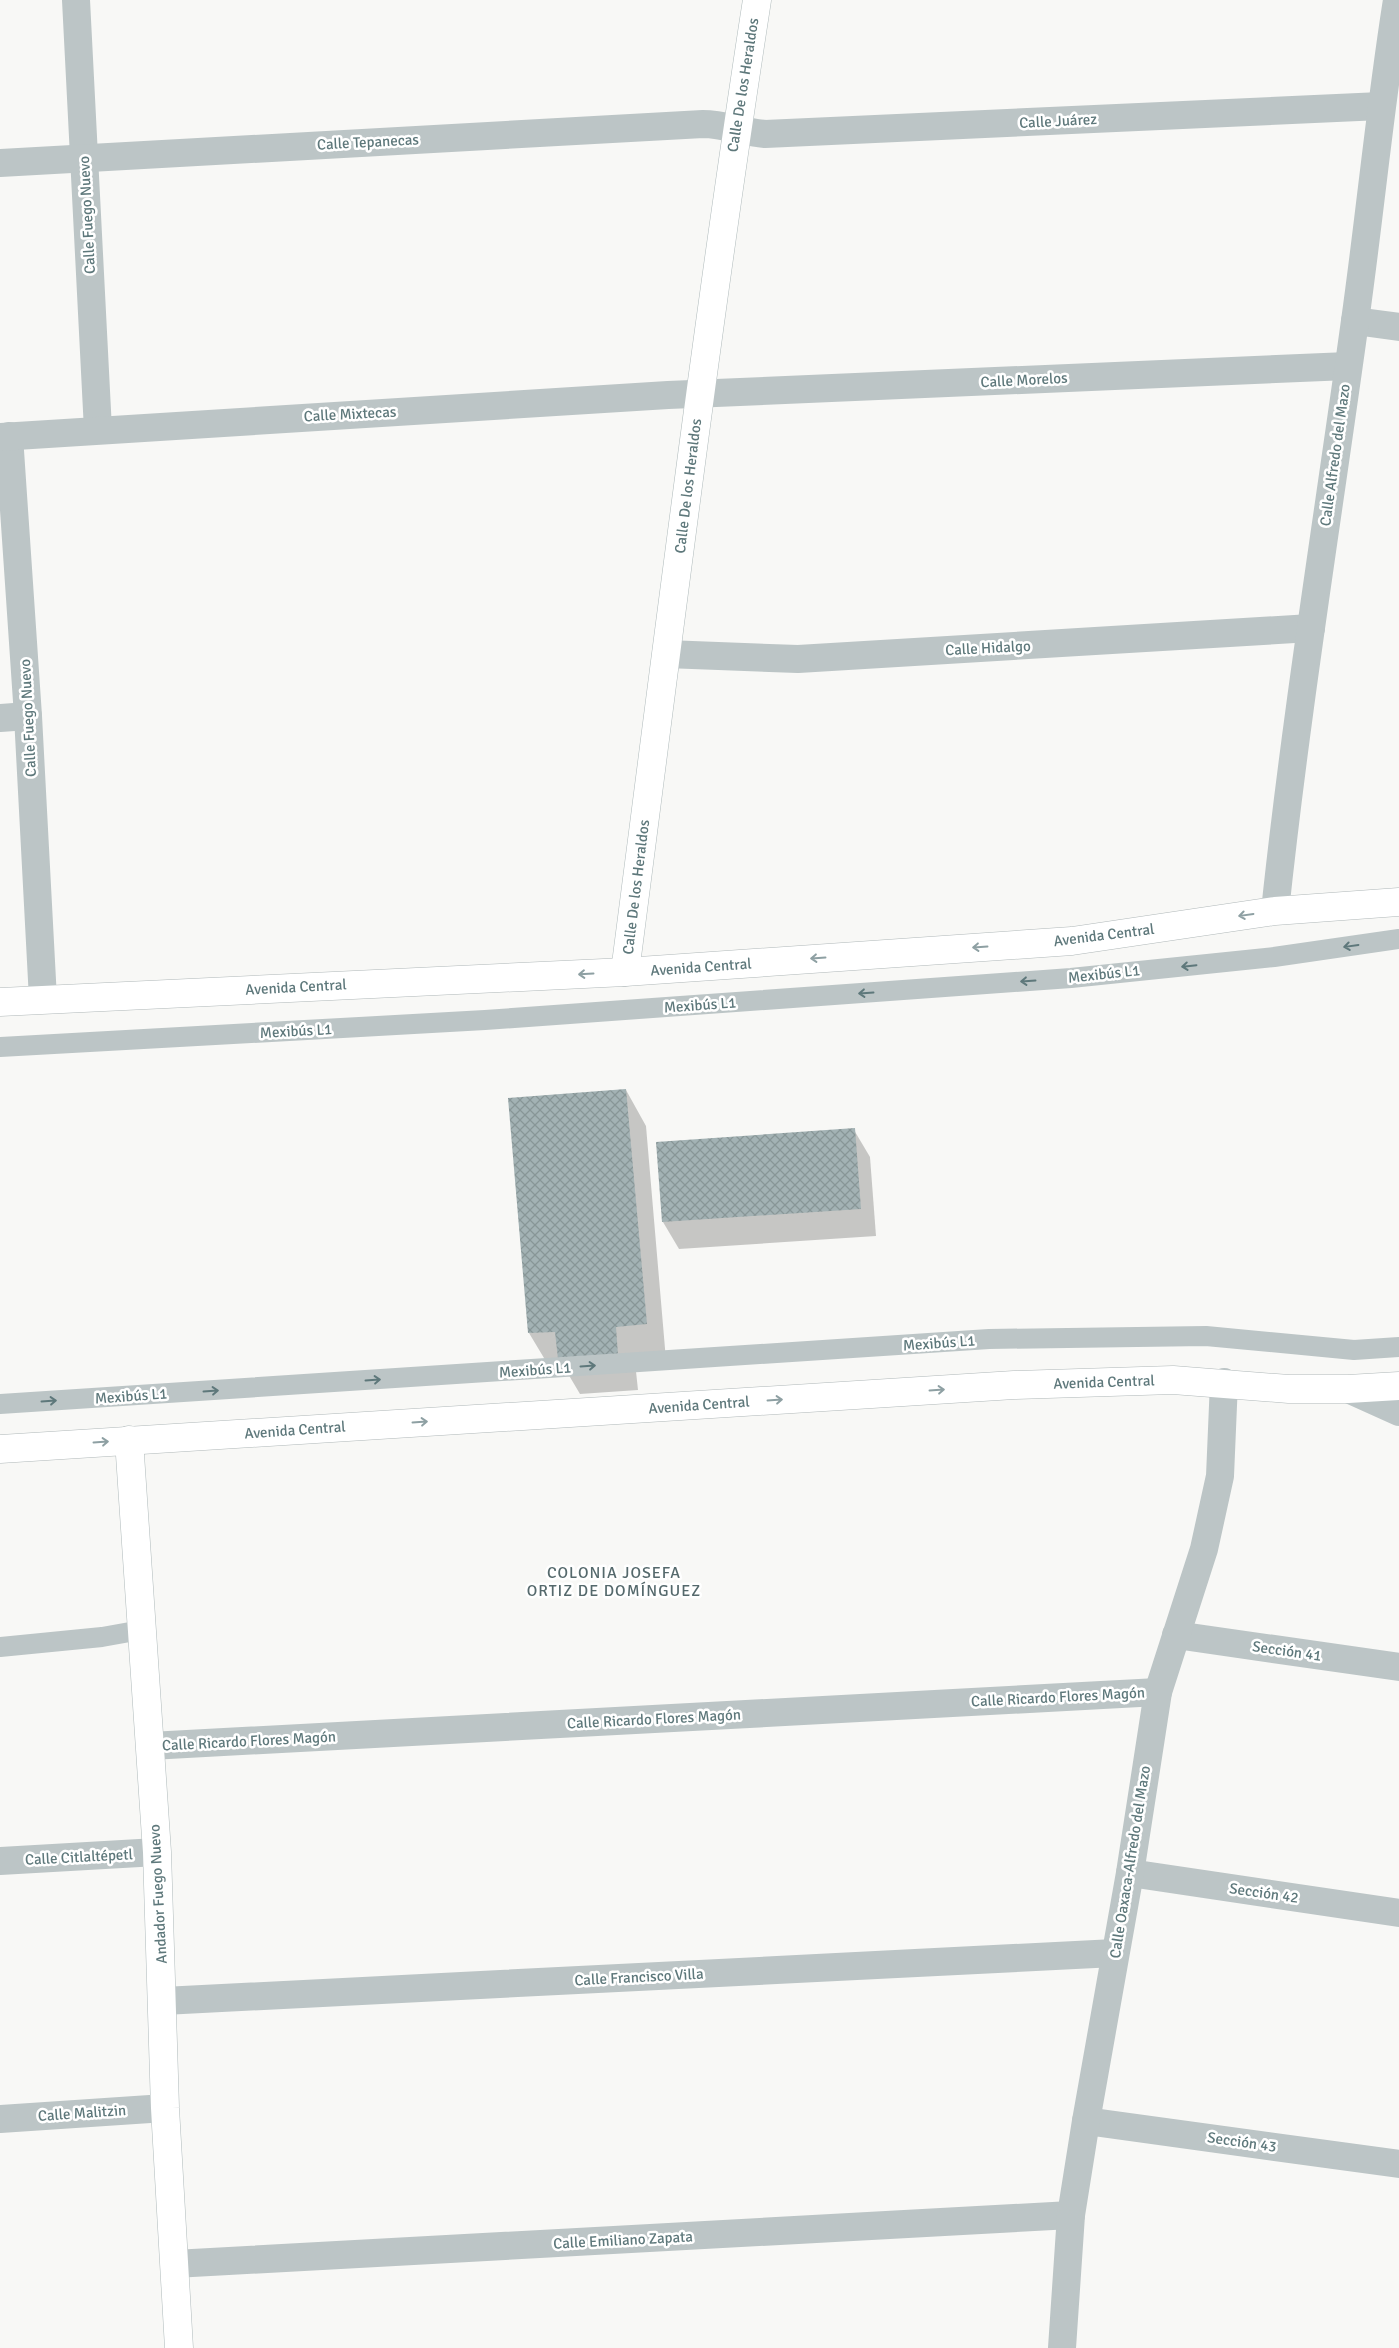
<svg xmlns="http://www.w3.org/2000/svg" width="1399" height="2348" font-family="Signika,sans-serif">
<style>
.shadow{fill:#0003}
.building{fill:url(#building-cross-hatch)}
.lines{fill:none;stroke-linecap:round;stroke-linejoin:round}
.secondary-casing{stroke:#afbabb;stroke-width:29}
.highway-casing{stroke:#b0b8b9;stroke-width:29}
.lane{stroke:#bcc5c6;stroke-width:20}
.street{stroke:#bcc5c6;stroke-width:28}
.secondary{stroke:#fff;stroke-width:28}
.highway{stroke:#fff;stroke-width:28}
.oneway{stroke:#8ea0a3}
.oneway2{stroke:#5e787b}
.labels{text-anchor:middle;stroke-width:5;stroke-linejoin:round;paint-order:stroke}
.street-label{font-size:15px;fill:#5e787b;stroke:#fff}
.neighbourhood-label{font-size:16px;letter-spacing:1px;fill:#55696c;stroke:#fff}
</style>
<defs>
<pattern id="building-cross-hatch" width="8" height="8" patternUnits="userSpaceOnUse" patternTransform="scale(1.25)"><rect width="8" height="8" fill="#a3b2b4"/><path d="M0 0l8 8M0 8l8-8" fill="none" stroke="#889697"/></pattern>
</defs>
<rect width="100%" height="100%" fill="#f8f8f6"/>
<g class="shadow">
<polygon points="626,1090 646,1126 666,1360 635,1362 638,1390 580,1394 564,1367 550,1368 529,1333"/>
<polygon points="854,1130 870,1157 876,1236 679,1249 663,1222 657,1143"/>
</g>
<g class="building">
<polygon points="626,1089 647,1324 616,1327 618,1355 558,1359 555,1332 528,1333 508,1098"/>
<polygon points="855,1128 861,1209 662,1222 656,1142"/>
</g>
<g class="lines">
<defs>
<g id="secondary">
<path d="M625 972C667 648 707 323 757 0"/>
<polyline points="129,1440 157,1852 165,2108 179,2348"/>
</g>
<g id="highway">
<polyline points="0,1002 625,972 1072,941 1275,911 1399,902"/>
<polyline points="0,1449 1014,1385 1173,1380 1289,1389 1348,1389 1399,1386"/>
</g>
</defs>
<use href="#secondary" class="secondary-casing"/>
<use href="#highway" class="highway-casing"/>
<g class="lane">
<polyline points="0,1047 485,1020 1071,978 1274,957 1399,939"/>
<polyline points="0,1404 989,1339 1206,1336 1354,1350 1399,1347"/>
<polyline points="0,1647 102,1637 141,1630"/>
</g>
<g class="street">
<polyline points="76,0 98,430"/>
<path d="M0 163 703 124C724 124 743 132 765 134L1381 106"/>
<polyline points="1355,321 1399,327"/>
<polyline points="9,436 28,716 43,999"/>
<polyline points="0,437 668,395 1348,366"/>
<polyline points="666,654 798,659 1311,628"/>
<polyline points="0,718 28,716"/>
<path d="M1275 911C1296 713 1328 517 1355 321 1370 214 1380 107 1397 0"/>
<polyline points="1348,1389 1399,1412"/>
<polyline points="1176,1635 1399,1667"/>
<polyline points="150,1746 1158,1692"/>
<polyline points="0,1861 157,1852"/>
<polyline points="1130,1873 1399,1913"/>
<polyline points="163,2001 1115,1953"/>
<polyline points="0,2119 165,2108"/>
<polyline points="1086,2121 1399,2164"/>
<polyline points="174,2264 1071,2215"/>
<polyline points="1062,2348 1071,2215 1086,2121 1130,1873 1158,1692 1204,1549 1220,1476 1224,1382"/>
</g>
<use href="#secondary" class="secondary"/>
<use href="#highway" class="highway"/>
</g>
<defs><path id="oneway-shaft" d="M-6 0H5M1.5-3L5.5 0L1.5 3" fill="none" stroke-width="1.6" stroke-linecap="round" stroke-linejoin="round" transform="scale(1.25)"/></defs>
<g class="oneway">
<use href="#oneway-shaft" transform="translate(1246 915) rotate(172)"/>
<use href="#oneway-shaft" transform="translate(980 947) rotate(176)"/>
<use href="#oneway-shaft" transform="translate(818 958) rotate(176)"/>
<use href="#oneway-shaft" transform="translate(586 974) rotate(177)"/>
<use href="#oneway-shaft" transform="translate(937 1390) rotate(-4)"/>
<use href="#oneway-shaft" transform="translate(775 1400) rotate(-4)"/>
<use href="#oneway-shaft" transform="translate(420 1422) rotate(-4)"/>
<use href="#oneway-shaft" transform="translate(101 1442) rotate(-4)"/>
</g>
<g class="oneway2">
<use href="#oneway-shaft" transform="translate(1351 946) rotate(172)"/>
<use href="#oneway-shaft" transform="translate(1189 966) rotate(174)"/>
<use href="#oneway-shaft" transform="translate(1028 981) rotate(176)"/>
<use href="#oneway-shaft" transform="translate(866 993) rotate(176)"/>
<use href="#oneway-shaft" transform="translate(588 1366) rotate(-4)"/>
<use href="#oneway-shaft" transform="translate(373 1380) rotate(-4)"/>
<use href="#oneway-shaft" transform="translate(211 1391) rotate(-4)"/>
<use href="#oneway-shaft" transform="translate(49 1401) rotate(-4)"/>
</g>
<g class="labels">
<g class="street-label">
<text transform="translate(743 85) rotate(-81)" y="5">Calle De los Heraldos</text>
<text transform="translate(1058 121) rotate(-3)" y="5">Calle Juárez</text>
<text transform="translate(368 142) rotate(-3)" y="5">Calle Tepanecas</text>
<text transform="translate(87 215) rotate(-93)" y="5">Calle Fuego Nuevo</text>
<text transform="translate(1024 380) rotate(-3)" y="5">Calle Morelos</text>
<text transform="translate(350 414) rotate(-3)" y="5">Calle Mixtecas</text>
<text transform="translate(1335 455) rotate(-82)" y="5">Calle Alfredo del Mazo</text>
<text transform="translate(688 486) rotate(-83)" y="5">Calle De los Heraldos</text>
<text transform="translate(988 648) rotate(-3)" y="5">Calle Hidalgo</text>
<text transform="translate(28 718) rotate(-93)" y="5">Calle Fuego Nuevo</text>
<text transform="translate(636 887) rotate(-83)" y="5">Calle De los Heraldos</text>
<text transform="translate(1104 935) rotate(-7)" y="5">Avenida Central</text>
<text transform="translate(701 967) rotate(-4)" y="5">Avenida Central</text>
<text transform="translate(1104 974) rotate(-6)" y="5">Mexibús L1</text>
<text transform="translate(296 987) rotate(-3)" y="5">Avenida Central</text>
<text transform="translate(700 1005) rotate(-4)" y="5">Mexibús L1</text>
<text transform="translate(296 1031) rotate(-3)" y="5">Mexibús L1</text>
<text transform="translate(939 1343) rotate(-4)" y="5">Mexibús L1</text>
<text transform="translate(535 1370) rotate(-4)" y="5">Mexibús L1</text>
<text transform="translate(1104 1382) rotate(-2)" y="5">Avenida Central</text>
<text transform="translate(131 1396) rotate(-4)" y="5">Mexibús L1</text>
<text transform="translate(699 1405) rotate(-4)" y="5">Avenida Central</text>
<text transform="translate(295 1430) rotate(-4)" y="5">Avenida Central</text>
<text transform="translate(1287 1651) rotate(8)" y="5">Sección 41</text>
<text transform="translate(1058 1697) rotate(-3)" y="5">Calle Ricardo Flores Magón</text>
<text transform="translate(654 1719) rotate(-3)" y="5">Calle Ricardo Flores Magón</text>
<text transform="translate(249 1741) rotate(-3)" y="5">Calle Ricardo Flores Magón</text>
<text transform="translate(79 1857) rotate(-3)" y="5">Calle Citlaltépetl</text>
<text transform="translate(1130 1862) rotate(-81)" y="5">Calle Oaxaca-Alfredo del Mazo</text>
<text transform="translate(1264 1893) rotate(8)" y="5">Sección 42</text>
<text transform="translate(158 1894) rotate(-93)" y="5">Andador Fuego Nuevo</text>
<text transform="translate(639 1977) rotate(-3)" y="5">Calle Francisco Villa</text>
<text transform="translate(82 2113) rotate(-4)" y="5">Calle Malitzin</text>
<text transform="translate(1242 2142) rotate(8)" y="5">Sección 43</text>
<text transform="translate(623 2240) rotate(-3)" y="5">Calle Emiliano Zapata</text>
</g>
<g class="neighbourhood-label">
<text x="614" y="1578">COLONIA JOSEFA<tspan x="614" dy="18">ORTIZ DE DOMÍNGUEZ</tspan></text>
</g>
</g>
</svg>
